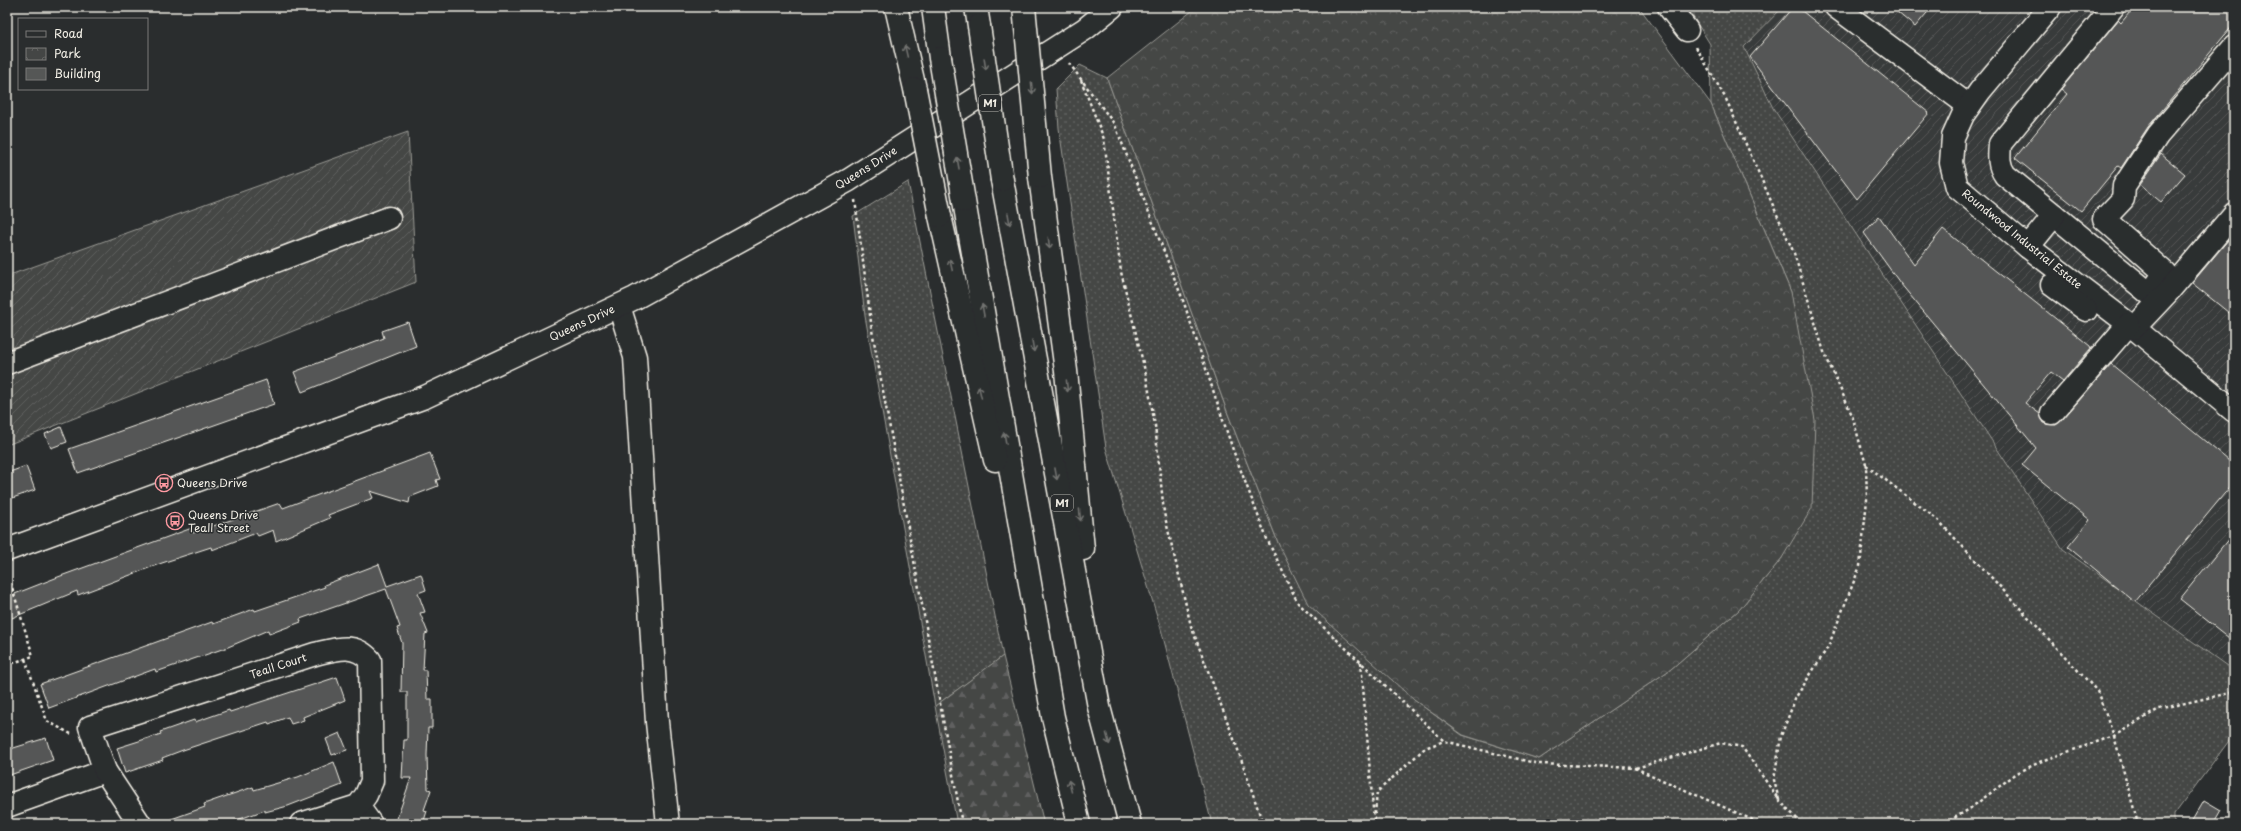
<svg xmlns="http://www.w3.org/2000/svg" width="2241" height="831" font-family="'Playpen Sans',sans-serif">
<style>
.industrial{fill:url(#industrial-furrows)}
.grass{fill:url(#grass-dots);stroke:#9c9c96}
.forest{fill:url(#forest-firs);stroke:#9c9c96}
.park{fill:url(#park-crowns);stroke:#9c9c96}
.garden{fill:url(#garden-furrows);stroke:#9c9c96}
.building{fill:#555756;stroke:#f4f1e8}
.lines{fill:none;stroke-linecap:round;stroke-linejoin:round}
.minor-casing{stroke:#f4f1e8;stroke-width:25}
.highway-casing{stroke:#f4f1e8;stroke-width:25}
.path{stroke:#f4f1e8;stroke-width:2.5;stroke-dasharray:3 3;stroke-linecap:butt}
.minor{stroke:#2a2d2e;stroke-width:22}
.highway{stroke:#2a2d2e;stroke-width:22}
.highway-bridge-casing{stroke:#f4f1e8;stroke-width:25;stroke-linecap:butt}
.highway-bridge{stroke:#2a2d2e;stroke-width:22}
.oneway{stroke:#71726f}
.labels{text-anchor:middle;stroke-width:3;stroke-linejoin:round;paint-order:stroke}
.shield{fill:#2a2d2e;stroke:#b7b6b0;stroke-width:1}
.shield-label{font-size:10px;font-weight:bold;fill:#f4f1e8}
.street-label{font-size:11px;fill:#f4f1e8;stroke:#2a2d2e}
.poi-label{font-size:11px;fill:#f4f1e8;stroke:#2a2d2e;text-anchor:start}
</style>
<defs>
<pattern id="industrial-furrows" width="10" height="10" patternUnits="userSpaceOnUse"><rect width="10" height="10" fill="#373a3a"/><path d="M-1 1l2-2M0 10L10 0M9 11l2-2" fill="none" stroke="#555756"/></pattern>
<pattern id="grass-dots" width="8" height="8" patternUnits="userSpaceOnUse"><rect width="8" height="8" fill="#444645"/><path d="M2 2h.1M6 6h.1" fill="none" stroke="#606160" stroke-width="1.8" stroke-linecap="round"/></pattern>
<pattern id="forest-firs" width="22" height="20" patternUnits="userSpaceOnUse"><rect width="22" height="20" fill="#444645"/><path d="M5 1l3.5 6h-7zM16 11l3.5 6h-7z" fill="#606160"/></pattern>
<pattern id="park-crowns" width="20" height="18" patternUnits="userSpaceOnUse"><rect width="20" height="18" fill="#444645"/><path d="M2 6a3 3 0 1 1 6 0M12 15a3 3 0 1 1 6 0" fill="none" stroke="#606160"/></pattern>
<pattern id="garden-furrows" width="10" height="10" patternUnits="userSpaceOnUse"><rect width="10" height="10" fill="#444645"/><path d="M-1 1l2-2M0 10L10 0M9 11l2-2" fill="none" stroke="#606160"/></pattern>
</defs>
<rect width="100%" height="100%" fill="#2a2d2e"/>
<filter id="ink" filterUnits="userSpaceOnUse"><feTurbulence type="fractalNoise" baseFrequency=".025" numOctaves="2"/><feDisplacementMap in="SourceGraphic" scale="8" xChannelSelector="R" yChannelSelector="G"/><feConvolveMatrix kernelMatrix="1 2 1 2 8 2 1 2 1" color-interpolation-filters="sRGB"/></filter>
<g filter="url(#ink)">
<polygon class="industrial" points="1783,7 2234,7 2234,671 2063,549 1773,108 1744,47"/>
<g class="grass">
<polygon points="1687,7 1783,7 1744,47 1773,108 2063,549 2234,671 2234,734 2174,815 2174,824 1212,824 1161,629 1106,448 1059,128 1056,89 1080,65 1107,78 1228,414 1279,545 1414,700 1462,735 1539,759 1671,669 1739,610 1782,558 1791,292 1711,104 1710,44"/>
<polygon points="908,182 1003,656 935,706 865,316 853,216"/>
</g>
<polygon class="forest" points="1003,656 1044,824 957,824 935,706"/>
<polygon class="park" points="1197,7 1639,7 1711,104 1791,292 1815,420 1812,508 1782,558 1739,610 1671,669 1539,759 1463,735 1414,700 1308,604 1279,545 1228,414 1107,78"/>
<polygon class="garden" points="408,132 416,282 7,445 7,276"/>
<g class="building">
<polygon points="1793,7 1797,7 1929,113 1857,199 1750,57"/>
<polygon points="1891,7 1932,7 1915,27"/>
<polygon points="2134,7 2234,7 2234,24 2148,127 2121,168 2118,166 2081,211 2015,158 2067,94 2061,89 2118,20 2121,23"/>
<polygon points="2161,154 2185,174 2161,202 2140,185"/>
<polygon points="1879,216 1914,265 1943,229 2090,346 2091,348 2063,381 2051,372 2025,403 2040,414 2044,423 2056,425 2061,421 2111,364 2234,465 2234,482 2135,602 2068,547 2090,520 2022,465 2036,448 1900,283 1864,233"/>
<polygon points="2234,233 2234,317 2192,283"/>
<polygon points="408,322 416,346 302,392 294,372 384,338 382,331"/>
<polygon points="266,380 274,404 78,473 69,449"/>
<polygon points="61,427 67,442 51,448 45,434"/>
<polygon points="430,453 440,479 436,480 438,486 410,497 409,503 370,491 373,498 328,515 330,518 276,541 273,530 258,536 256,533 212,550 211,547 162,563 78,595 77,591 7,620 7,597 58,577 192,528 193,533 280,503 283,508"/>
<polygon points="26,466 35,490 7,500 7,473"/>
<polygon points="2234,532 2234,642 2180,599"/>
<polygon points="379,564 387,586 421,574 426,590 418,593 425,612 420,613 428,633 425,634 423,670 426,670 427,699 432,699 432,728 428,728 427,755 428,789 431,790 424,810 427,811 423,824 395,824 411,778 402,778 404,740 407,740 407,692 401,692 402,643 397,628 400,627 386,589 300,619 301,622 269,634 268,630 228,647 156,672 155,669 49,708 40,684 212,622 213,624 254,609 255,611 325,587 324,585"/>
<polygon points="337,677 345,700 303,717 304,720 291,724 288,717 269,724 268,722 183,750 162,758 163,760 125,773 117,748 161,734 160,732 194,720 195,722 229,710 230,712"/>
<polygon points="340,733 347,750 332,755 326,739"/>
<polygon points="46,738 53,760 7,776 7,750"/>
<polygon points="334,762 342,785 288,806 265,812 265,810 226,824 164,824 163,822 205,807 204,804 218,799 253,787 254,790 298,777"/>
<polygon points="2204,800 2221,810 2213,824 2190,824"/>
</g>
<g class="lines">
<defs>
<g id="minor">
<polyline points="1669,7 1687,30"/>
<polyline points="1836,7 1969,106"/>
<polyline points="2050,7 1980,91 1963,115 1953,137 1951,163 1957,187 2028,247 2134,328 2234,411"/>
<polyline points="2054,215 2150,294 2165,273 2104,219 2123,199 2124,186 2158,135 2234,47"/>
<path d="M2028 247 2054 215 2005 175C1998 165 1999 156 2000 144L2113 7"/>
<polyline points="2052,285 2086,310"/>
<polyline points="619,306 635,357 657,722 668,824"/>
<polyline points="2134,328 2168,292 2234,214"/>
<polyline points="7,363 389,218"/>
<polyline points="2052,413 2129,324"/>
<polyline points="7,550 425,397 635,298 849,180 1085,29 1112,7"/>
<polyline points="7,806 105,771"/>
<polyline points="358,806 371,824"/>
<path d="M140 824 105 771 90 727 315 654C336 649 354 642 370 660L372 781 366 795 358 806 301 824"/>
</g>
<g id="highway">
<polyline points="896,7 915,89"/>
<polyline points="933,7 940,58"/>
<polyline points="976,7 979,26"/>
<polyline points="1040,177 1066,371 1083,549"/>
<polyline points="1002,180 1099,707 1130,824"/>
<polyline points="964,201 1053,717 1079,824"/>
<polyline points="940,216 995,460"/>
</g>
</defs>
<use href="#minor" class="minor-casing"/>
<use href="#highway" class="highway-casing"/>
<g class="path">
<polyline points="1696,47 1726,99 1794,253 1824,352 1852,415 1866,465 1867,500 1860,566 1828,647 1796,697 1781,736 1774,780 1779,800"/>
<polyline points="1069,63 1115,125 1184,303 1233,450 1267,539 1298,603 1444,741 1539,764 1635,768 1762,824"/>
<polyline points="1081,80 1104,139 1121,272 1146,375 1155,425 1164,513 1191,626 1237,747 1263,824"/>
<polyline points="855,200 872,330 962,824"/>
<polyline points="1866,465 1938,520 2097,691 2114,736 2138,824"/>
<polyline points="7,571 33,656 7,665"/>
<polyline points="25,659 47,721 71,734"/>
<polyline points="1361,662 1374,821"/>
<polyline points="1636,768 1721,743 1742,747 1779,800 1802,824"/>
<polyline points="1375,814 1377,792 1425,748 1444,741"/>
<polyline points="1944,824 1968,810 2017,773 2044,760 2114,736 2159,709 2234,692"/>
</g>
<use href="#minor" class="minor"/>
<use href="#highway" class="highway"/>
<defs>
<g id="highway-bridge">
<polyline points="1024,7 1040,177"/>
<polyline points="979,26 1002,180"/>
<polyline points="940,58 964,201"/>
<polyline points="915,89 940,216"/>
</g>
</defs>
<use href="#highway-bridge" class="highway-bridge-casing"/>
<use href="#highway-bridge" class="highway-bridge"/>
</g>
<defs><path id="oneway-shaft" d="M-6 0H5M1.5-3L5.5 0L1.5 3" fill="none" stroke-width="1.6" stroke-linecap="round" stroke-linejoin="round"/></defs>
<g class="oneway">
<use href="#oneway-shaft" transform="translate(906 51) rotate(-103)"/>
<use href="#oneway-shaft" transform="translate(985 64) rotate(81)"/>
<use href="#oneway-shaft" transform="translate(1032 88) rotate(84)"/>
<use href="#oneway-shaft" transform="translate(958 163) rotate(-100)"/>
<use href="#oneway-shaft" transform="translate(1009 219) rotate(80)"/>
<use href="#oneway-shaft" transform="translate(1049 243) rotate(83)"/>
<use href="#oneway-shaft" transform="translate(951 265) rotate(-103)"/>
<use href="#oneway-shaft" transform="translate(983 310) rotate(-100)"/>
<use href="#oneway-shaft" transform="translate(1033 346) rotate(80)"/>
<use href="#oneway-shaft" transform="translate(1067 386) rotate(84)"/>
<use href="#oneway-shaft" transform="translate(980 392) rotate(-103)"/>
<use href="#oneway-shaft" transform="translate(1005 438) rotate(-100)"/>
<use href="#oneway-shaft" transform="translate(1056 474) rotate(80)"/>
<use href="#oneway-shaft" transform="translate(1080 515) rotate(84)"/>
<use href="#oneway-shaft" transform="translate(1108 739) rotate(75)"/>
<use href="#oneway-shaft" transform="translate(1070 786) rotate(-104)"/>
</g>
</g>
<defs>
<symbol id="bus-ring" viewBox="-11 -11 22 22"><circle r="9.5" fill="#2a2d2e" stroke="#ff9aa2" stroke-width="1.5"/><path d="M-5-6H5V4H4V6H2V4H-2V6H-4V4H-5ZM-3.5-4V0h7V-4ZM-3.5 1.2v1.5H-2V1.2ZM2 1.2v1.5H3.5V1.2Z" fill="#ff9aa2"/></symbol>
</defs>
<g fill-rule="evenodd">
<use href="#bus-ring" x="154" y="473" width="20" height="20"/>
<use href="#bus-ring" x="165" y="511" width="20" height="20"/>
</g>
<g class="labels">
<g class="shield">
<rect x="979" y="95" width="22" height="16" rx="3"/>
<rect x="1051" y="495" width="22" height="16" rx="3"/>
</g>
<g class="shield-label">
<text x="990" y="107">M1</text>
<text x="1062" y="507">M1</text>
</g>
<g class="street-label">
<text transform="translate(866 168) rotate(-32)" y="4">Queens Drive</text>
<text transform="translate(2022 239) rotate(39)" y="4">Roundwood Industrial Estate</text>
<text transform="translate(582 323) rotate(-25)" y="4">Queens Drive</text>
<text transform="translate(278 666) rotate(-18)" y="4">Teall Court</text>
</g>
<g class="poi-label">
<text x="177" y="487">Queens Drive</text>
<text x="188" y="519">Queens Drive<tspan x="188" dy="13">Teall Street</tspan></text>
</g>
</g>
<rect width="2241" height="831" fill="none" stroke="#2a2d2e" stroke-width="24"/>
<rect x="12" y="12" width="2217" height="807" fill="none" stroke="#f4f1e8" stroke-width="1.5" filter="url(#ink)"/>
<rect x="18" y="18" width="130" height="72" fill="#2a2d2e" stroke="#7b7b78"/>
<rect x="26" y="31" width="20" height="6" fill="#2a2d2e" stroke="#7b7b78"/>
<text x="54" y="38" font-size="12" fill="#f4f1e8">Road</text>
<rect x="26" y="48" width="20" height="12" fill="url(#park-crowns)" stroke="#7b7b78"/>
<text x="54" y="58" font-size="12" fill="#f4f1e8">Park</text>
<rect x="26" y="68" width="20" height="12" fill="#555756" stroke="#7b7b78"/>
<text x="54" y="78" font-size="12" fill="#f4f1e8">Building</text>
</svg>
